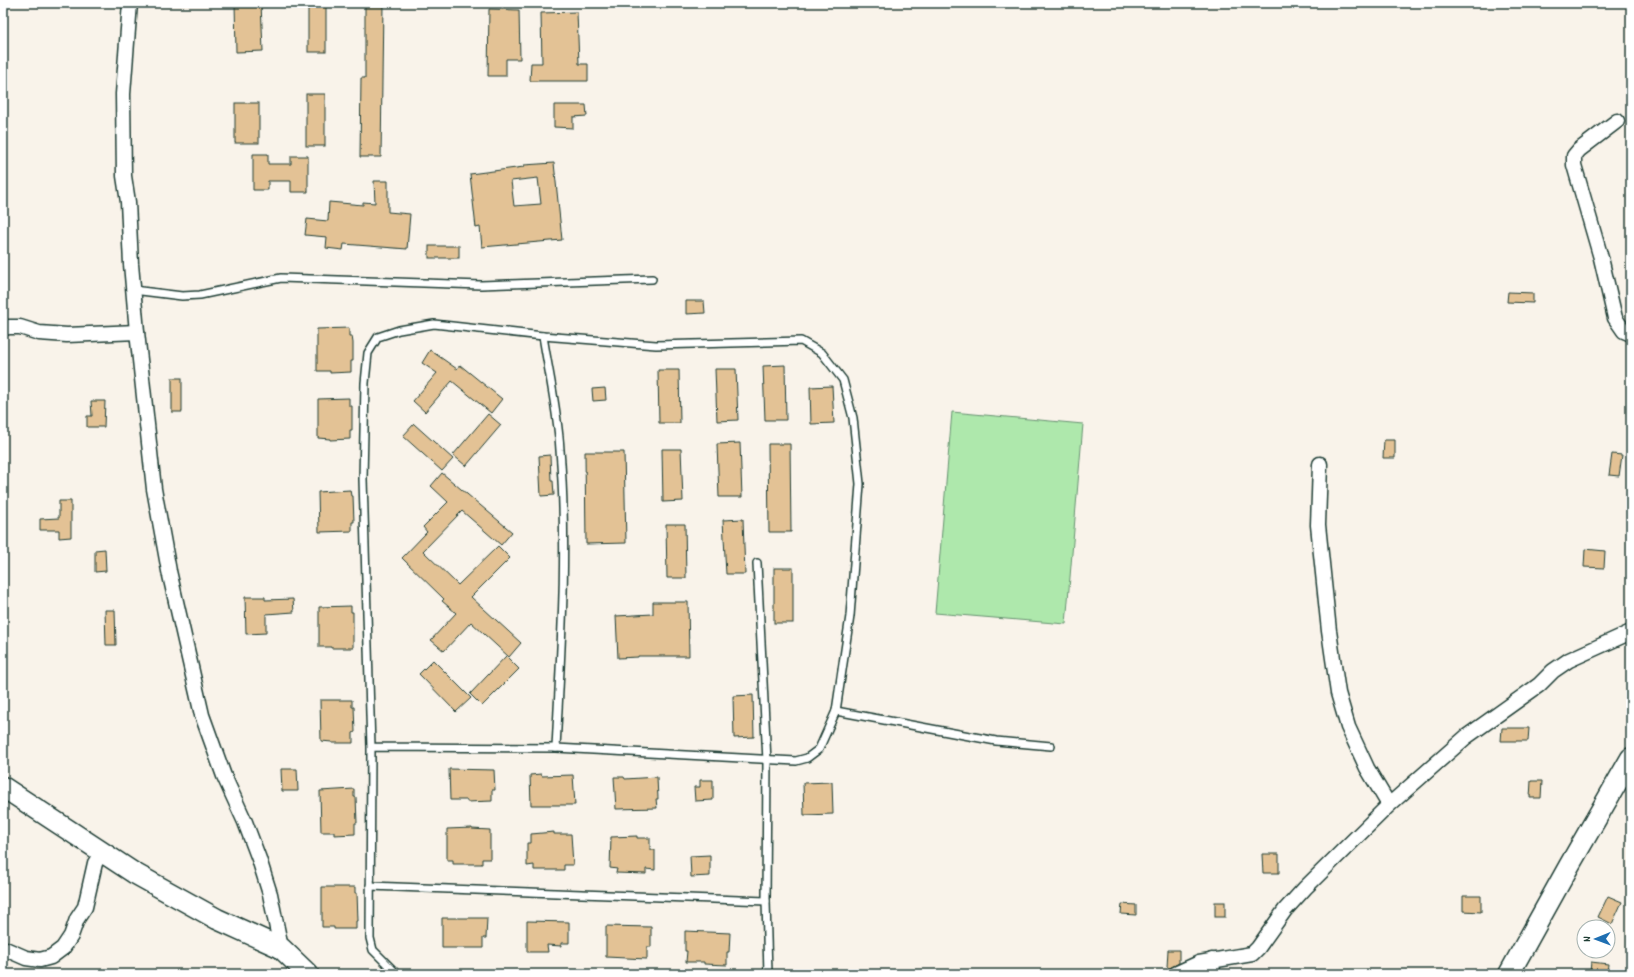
<svg xmlns="http://www.w3.org/2000/svg" width="1634" height="977" font-family="Dekko,sans-serif">
<style>
.green{fill:#aee8ac;stroke:#669270}
.building{fill:#e3c295;stroke:#1f3d34;fill-rule:evenodd}
.lines{fill:none;stroke-linecap:round;stroke-linejoin:round}
.lane-casing{stroke:#1f3d34;stroke-width:10}
.street-casing{stroke:#1f3d34;stroke-width:17}
.secondary-casing{stroke:#1f3d34;stroke-width:23}
.lane{stroke:#fff;stroke-width:7}
.street{stroke:#fff;stroke-width:14}
.secondary{stroke:#fff;stroke-width:20}
</style>
<rect width="100%" height="100%" fill="#f9f3ea"/>
<filter id="ink" filterUnits="userSpaceOnUse"><feTurbulence type="fractalNoise" baseFrequency=".025" numOctaves="2"/><feDisplacementMap in="SourceGraphic" scale="8" xChannelSelector="R" yChannelSelector="G"/><feConvolveMatrix kernelMatrix="1 2 1 2 8 2 1 2 1" color-interpolation-filters="sRGB"/></filter>
<g filter="url(#ink)">
<polygon class="green" points="952,412 1083,424 1066,624 935,613"/>
<g class="building">
<polygon points="235,3 261,3 263,51 236,52"/>
<polygon points="365,3 383,3 381,157 360,157 361,78 365,78"/>
<rect x="308" y="4" width="18" height="48"/>
<polygon points="489,9 519,10 520,59 506,59 506,76 488,76"/>
<polygon points="577,12 579,64 588,64 588,81 530,81 531,63 542,63 541,13"/>
<rect x="306" y="94" width="19" height="52"/>
<rect x="235" y="103" width="24" height="40"/>
<polygon points="554,105 586,105 587,116 573,117 573,128 554,127"/>
<polygon points="253,154 268,154 268,164 291,164 291,156 308,156 308,192 291,192 291,181 268,181 268,190 253,190"/>
<path d="M554 163 562 240 482 247 480 227 476 228 470 174 524 167V165ZM538 178 541 204 514 206 511 181Z"/>
<polygon points="374,181 388,181 388,212 410,214 407,249 344,244 343,250 326,248 327,237 305,235 307,219 328,221 329,202 363,205 363,202 375,203"/>
<rect x="429" y="246" width="30" height="12"/>
<polygon points="1508,292 1533,293 1533,303 1507,302"/>
<polygon points="686,301 704,301 705,313 686,314"/>
<polygon points="349,328 349,336 352,336 353,343 353,361 351,361 351,372 330,373 330,371 317,371 317,329"/>
<polygon points="430,350 457,369 460,365 502,399 491,413 452,381 425,412 413,401 437,373 422,363"/>
<polygon points="785,365 786,420 765,420 763,366"/>
<polygon points="715,369 736,369 738,420 717,421"/>
<polygon points="658,370 679,370 680,423 659,423"/>
<rect x="172" y="378" width="10" height="34"/>
<polygon points="832,386 834,423 811,424 810,387"/>
<polygon points="605,388 606,400 593,401 592,389"/>
<polygon points="349,398 349,406 352,406 352,430 350,430 350,439 330,440 330,439 318,438 318,399"/>
<polygon points="91,401 105,401 104,427 87,427 87,416 92,416"/>
<polygon points="488,414 501,425 466,466 453,455"/>
<polygon points="414,424 453,459 442,471 403,436"/>
<polygon points="1384,440 1395,440 1395,458 1383,458"/>
<polygon points="740,443 742,497 719,497 717,444"/>
<polygon points="768,444 790,444 791,532 769,532"/>
<polygon points="662,449 681,449 683,501 663,502"/>
<polygon points="585,452 624,452 626,543 586,544"/>
<polygon points="1612,454 1622,455 1619,476 1609,475"/>
<polygon points="550,455 551,481 553,481 554,495 541,496 539,456"/>
<polygon points="442,473 512,532 501,545 462,511 423,551 458,585 498,546 510,558 471,597 521,643 509,657 471,622 444,651 431,640 456,613 442,601 444,599 402,558 427,532 423,527 448,502 431,486"/>
<polygon points="350,490 351,496 353,496 354,522 352,522 352,531 319,532 318,492"/>
<polygon points="59,501 71,501 71,537 59,538 59,530 40,530 40,519 59,518"/>
<polygon points="743,519 745,574 726,574 723,520"/>
<polygon points="666,524 685,524 686,578 667,578"/>
<polygon points="105,549 106,571 95,572 95,550"/>
<polygon points="1585,549 1605,551 1604,568 1584,567"/>
<rect x="774" y="568" width="19" height="55"/>
<polygon points="245,597 265,597 265,600 293,599 294,612 266,614 266,633 246,634"/>
<polygon points="653,602 688,602 689,656 638,656 638,657 618,658 616,616 653,614"/>
<polygon points="351,606 351,612 353,612 353,648 331,648 331,647 319,647 319,607"/>
<polygon points="105,610 115,610 116,645 106,645"/>
<polygon points="506,656 519,669 482,706 470,694"/>
<polygon points="433,660 471,698 456,712 419,674"/>
<polygon points="753,695 754,737 734,738 733,696"/>
<polygon points="320,700 352,700 352,707 354,707 355,732 353,733 353,743 332,743 332,742 321,741"/>
<polygon points="1502,728 1529,728 1528,741 1501,741"/>
<polygon points="281,769 297,769 298,791 282,791"/>
<polygon points="449,769 494,770 495,790 492,790 492,801 467,802 467,800 450,800"/>
<polygon points="541,774 542,776 573,775 575,805 531,805 530,775"/>
<polygon points="614,777 624,777 625,779 657,777 658,799 656,799 657,808 616,809"/>
<polygon points="700,780 713,780 713,800 695,801 694,787 700,787"/>
<polygon points="1531,781 1542,781 1541,798 1530,798"/>
<polygon points="832,782 833,814 804,815 803,783"/>
<polygon points="354,789 354,797 356,797 357,823 355,823 355,834 334,835 334,832 321,832 320,791"/>
<polygon points="472,828 472,829 490,830 490,859 482,859 482,864 453,864 453,860 447,860 447,829"/>
<polygon points="554,832 554,834 571,834 573,865 564,865 564,870 534,870 534,865 527,866 527,843 531,843 531,834"/>
<polygon points="637,836 637,838 650,838 650,850 655,850 655,870 646,869 646,874 616,873 617,869 610,868 611,837"/>
<polygon points="1262,854 1279,854 1279,873 1263,873"/>
<polygon points="710,855 710,876 691,877 690,856"/>
<polygon points="322,887 355,887 355,893 357,893 358,921 356,921 356,929 334,929 334,927 322,927"/>
<polygon points="1463,896 1481,896 1481,912 1463,911"/>
<polygon points="1608,896 1622,902 1612,924 1598,917"/>
<rect x="1215" y="902" width="10" height="15"/>
<polygon points="1122,904 1136,905 1136,915 1121,914"/>
<polygon points="442,918 487,918 486,938 483,938 483,948 442,948"/>
<polygon points="527,921 569,922 569,943 561,943 561,946 547,945 548,952 527,952"/>
<polygon points="606,926 651,927 651,947 647,947 647,959 606,957"/>
<polygon points="685,931 730,933 729,952 727,952 727,965 704,964 704,962 686,962 687,951 685,951"/>
<polygon points="1168,950 1179,950 1179,963 1170,968 1167,967"/>
<polygon points="1591,962 1608,964 1607,973 1590,972"/>
</g>
<g class="lines">
<defs>
<g id="lane">
<polyline points="133,290 182,296 200,295 281,278 481,285 652,279"/>
<path d="M543 336C549 374 558 413 560 450 568 549 561 649 556 748"/>
<polyline points="757,563 767,761 766,901 768,974"/>
<polyline points="836,711 996,741 1051,746"/>
<polyline points="371,747 556,748 796,761 807,758 819,749 836,711 850,616 860,484 853,418 843,380 822,353 801,341 656,345 543,336 434,324 399,330 378,337 368,353 365,383 363,479 371,747 370,938 373,950 394,971"/>
<polyline points="370,886 766,901"/>
</g>
<g id="street">
<polyline points="130,3 123,94 124,176 128,202 131,264 137,332 154,489 169,571 202,715 224,776 245,822 259,859 270,894 281,948"/>
<polyline points="1617,121 1579,150 1574,156 1574,165 1601,258 1615,318 1624,331 1631,334"/>
<polyline points="3,328 9,327 20,327 39,333 67,335 137,332"/>
<polyline points="1320,464 1318,525 1329,631 1338,693 1348,727 1367,768 1389,805"/>
<polyline points="3,948 26,958 40,960 51,957 63,948 71,936 77,919 85,907 95,863 102,852"/>
<polyline points="1212,960 1213,974"/>
<polyline points="1175,974 1199,963 1252,954 1258,948 1285,910 1305,888 1389,805 1466,737 1539,685 1553,671 1569,660 1631,632"/>
</g>
<g id="secondary">
<polyline points="3,787 134,873 217,919 281,948 308,974"/>
<polyline points="1509,974 1569,866 1631,758"/>
</g>
</defs>
<use href="#lane" class="lane-casing"/>
<use href="#street" class="street-casing"/>
<use href="#secondary" class="secondary-casing"/>
<use href="#lane" class="lane"/>
<use href="#street" class="street"/>
<use href="#secondary" class="secondary"/>
</g>
</g>
<rect width="1634" height="977" fill="none" stroke="#fff" stroke-width="16"/>
<rect x="8" y="8" width="1618" height="961" fill="none" stroke="#1f3d34" stroke-width="1.5" filter="url(#ink)"/>
<g transform="translate(1596 939) rotate(269)"><circle r="19" fill="#ffffff" stroke="#a5b1ae"/>
<path d="M0-3L7 15L0 10L-7 15Z" fill="#1f6fb2"/>
<text y="-6" font-size="11" font-weight="bold" text-anchor="middle" fill="#1f3d34">N</text>
</g>
</svg>
